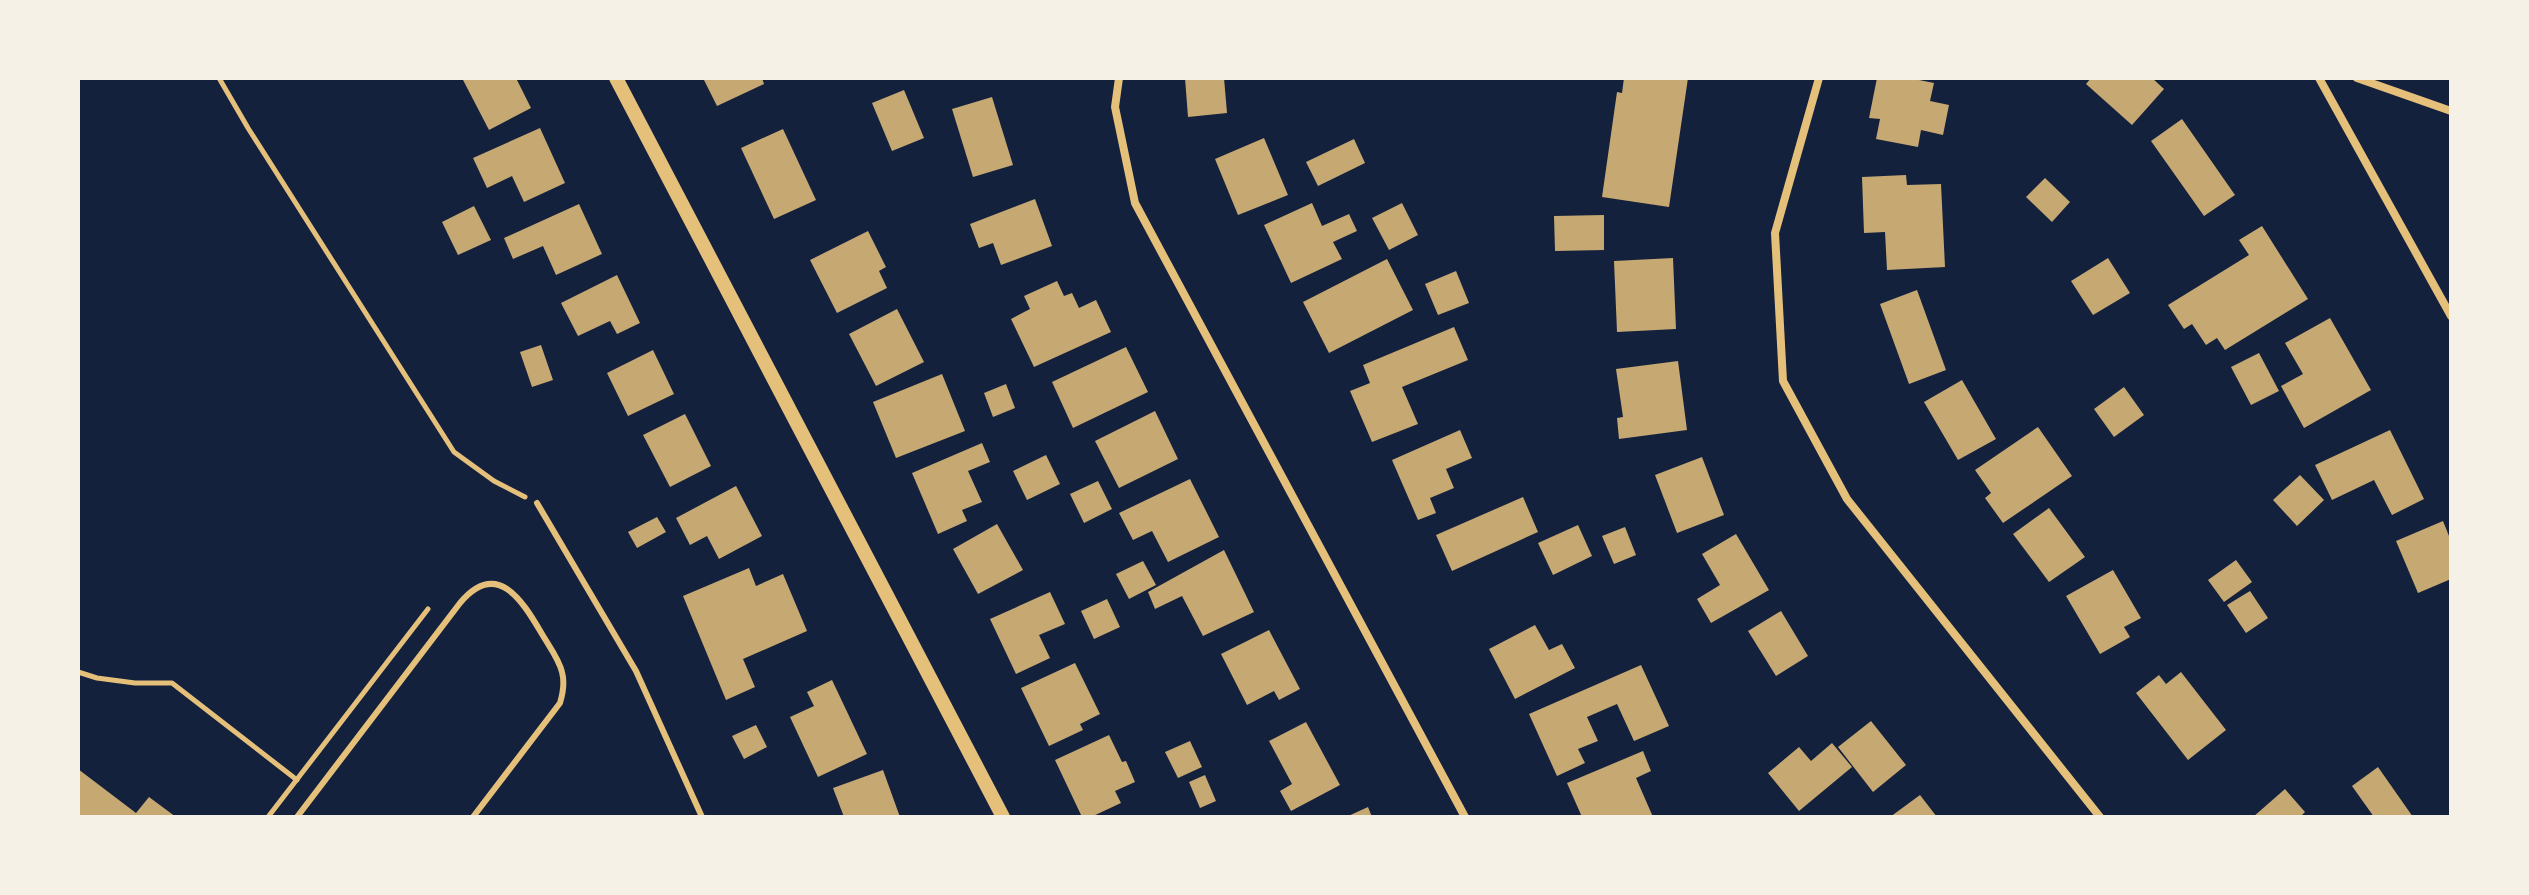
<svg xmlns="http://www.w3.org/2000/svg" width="2529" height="895" font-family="'Fira Sans Condensed',sans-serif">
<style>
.building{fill:#c6a872}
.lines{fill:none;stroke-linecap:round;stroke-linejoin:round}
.path{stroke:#e5c07b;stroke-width:5}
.service{stroke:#e5c07b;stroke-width:6}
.minor{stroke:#e5c07b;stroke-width:8}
.tertiary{stroke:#e5c07b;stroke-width:14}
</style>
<rect width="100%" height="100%" fill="#14213d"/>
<g class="building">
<polygon points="462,78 516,78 531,108 489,130"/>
<polygon points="703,78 762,78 764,84 717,106"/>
<polygon points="1185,78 1224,78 1227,113 1188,117"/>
<polygon points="1624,78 1688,78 1669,207 1602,197 1617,92 1622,93"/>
<polygon points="1877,78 1909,78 1934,83 1930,101 1949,105 1943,135 1921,130 1918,147 1876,139 1880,119 1869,118"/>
<polygon points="2091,78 2152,78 2164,89 2132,125 2086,84"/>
<polygon points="904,90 924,138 892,151 872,103"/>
<polygon points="992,97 1013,165 973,177 952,109"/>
<polygon points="2182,119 2235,195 2204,216 2151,141"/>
<polygon points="540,128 565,183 524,202 512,176 487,188 473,158"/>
<polygon points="783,129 816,200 774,219 741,148"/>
<polygon points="1264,138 1288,195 1238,215 1215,159"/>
<polygon points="1354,139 1365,163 1318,186 1306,162"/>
<polygon points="1906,175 1907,185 1941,184 1945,267 1887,270 1885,232 1864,233 1862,177"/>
<polygon points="2045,178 2070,202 2052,222 2026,197"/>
<polygon points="1035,199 1052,246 1001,265 993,243 979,248 970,224"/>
<polygon points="1312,203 1322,226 1349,214 1357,231 1333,242 1342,259 1291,283 1264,225"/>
<polygon points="1402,203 1418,235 1389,250 1372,218"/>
<polygon points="579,204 602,254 556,275 543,246 513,259 504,238"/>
<polygon points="474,206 491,240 458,255 442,222"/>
<polygon points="1604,215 1604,250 1555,251 1554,216"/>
<polygon points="2262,226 2308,299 2225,350 2217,338 2206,345 2192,324 2184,329 2168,305 2249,255 2239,240"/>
<polygon points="868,231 886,267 879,271 887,288 837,313 810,260"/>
<polygon points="1673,258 1676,329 1617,332 1614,261"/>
<polygon points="2108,258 2130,293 2093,315 2071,281"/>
<polygon points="1387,259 1413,310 1329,353 1303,302"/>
<polygon points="1456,271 1469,303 1438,315 1425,284"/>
<polygon points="617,275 640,323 617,334 610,321 578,336 561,303"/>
<polygon points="1057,281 1064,296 1072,293 1079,308 1096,300 1111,332 1034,367 1011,319 1030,309 1024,296"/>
<polygon points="1917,290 1946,370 1909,384 1880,304"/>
<polygon points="897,309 924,362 876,386 849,334"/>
<polygon points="2330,318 2371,390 2304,428 2281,386 2303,374 2285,343"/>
<polygon points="1454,327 1468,360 1402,387 1418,424 1372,442 1350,391 1370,383 1363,365"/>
<polygon points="541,345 553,380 532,387 520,352"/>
<polygon points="1126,347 1148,392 1073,428 1052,382"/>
<polygon points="653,350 674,394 628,416 607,373"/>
<polygon points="2259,353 2279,391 2251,405 2231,367"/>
<polygon points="1678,361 1687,430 1619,439 1617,418 1623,417 1616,369"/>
<polygon points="942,374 965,431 896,458 873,402"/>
<polygon points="1962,380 1996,439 1958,460 1924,402"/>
<polygon points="1006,384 1015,408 993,417 984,393"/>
<polygon points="2124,387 2144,415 2114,437 2094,409"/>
<polygon points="1155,411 1178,459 1119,488 1095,441"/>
<polygon points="685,414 711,466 670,487 643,435"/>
<polygon points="2038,427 2072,476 2003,523 1985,498 1991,493 1975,470"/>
<polygon points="1460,430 1472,458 1446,469 1454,488 1430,498 1436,513 1418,520 1392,460"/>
<polygon points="2390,430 2424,499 2392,515 2374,480 2332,500 2315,465"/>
<polygon points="982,443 990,462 968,471 982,502 962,510 967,521 938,534 912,473"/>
<polygon points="1046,455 1060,484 1027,500 1013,471"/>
<polygon points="1702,457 1724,515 1677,533 1655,475"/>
<polygon points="2300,475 2324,500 2297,526 2273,500"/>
<polygon points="1190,479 1219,537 1168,562 1152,531 1133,540 1119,513"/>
<polygon points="1098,481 1112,509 1084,523 1070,494"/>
<polygon points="736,486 762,536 719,559 707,536 690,545 676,518"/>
<polygon points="1523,497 1538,532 1452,571 1436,535"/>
<polygon points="2049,508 2085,557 2049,582 2013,534"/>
<polygon points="657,517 666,532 637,548 628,532"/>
<polygon points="2443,521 2451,541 2451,579 2418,593 2396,541"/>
<polygon points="997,524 1023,570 978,594 953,549"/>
<polygon points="1578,525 1592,556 1553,575 1538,543"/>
<polygon points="1625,527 1636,555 1614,564 1602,536"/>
<polygon points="1736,534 1769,590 1711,623 1697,599 1720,585 1702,554"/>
<polygon points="1224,550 1254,612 1203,636 1182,596 1155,609 1148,592"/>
<polygon points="2236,560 2252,582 2224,602 2208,580"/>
<polygon points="1143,561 1156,585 1129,599 1116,574"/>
<polygon points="749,568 756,586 783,574 807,631 743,659 755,687 726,700 683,596"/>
<polygon points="2113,570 2141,618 2124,627 2130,637 2100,654 2066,596"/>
<polygon points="2250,591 2268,618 2246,633 2227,605"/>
<polygon points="1050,592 1065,624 1039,635 1050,658 1016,674 990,619"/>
<polygon points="1107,599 1120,627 1094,639 1081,611"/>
<polygon points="1781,611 1808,656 1776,676 1748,631"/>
<polygon points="1535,625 1549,650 1562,644 1575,668 1515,699 1489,649"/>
<polygon points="1269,630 1300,689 1279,700 1274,691 1247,705 1221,654"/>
<polygon points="1075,663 1100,714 1080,724 1083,730 1049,746 1021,688"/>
<polygon points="1641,665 1669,726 1634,741 1617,704 1587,717 1598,741 1578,749 1585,763 1557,776 1529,714"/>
<polygon points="2181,672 2226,730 2188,760 2136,693 2159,675 2166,684"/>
<polygon points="832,680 867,754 818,777 790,717 814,706 807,692"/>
<polygon points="1871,721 1906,765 1873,792 1838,747"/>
<polygon points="1306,722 1340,785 1291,811 1280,791 1292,784 1269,741"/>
<polygon points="756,725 767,747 744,759 732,736"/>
<polygon points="1109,735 1122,762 1126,761 1135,782 1115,791 1121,803 1091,817 1082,817 1055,760"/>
<polygon points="1190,741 1202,767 1178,778 1165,752"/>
<polygon points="1832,743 1852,767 1799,811 1768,773 1799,747 1811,761"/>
<polygon points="1643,751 1651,771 1636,778 1653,817 1582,817 1567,783"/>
<polygon points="2378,767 2413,817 2374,817 2352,786"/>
<polygon points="78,769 136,813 149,797 176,817 78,817"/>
<polygon points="883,770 900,817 844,817 833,788"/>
<polygon points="1205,775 1216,801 1200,808 1189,782"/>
<polygon points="2285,789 2305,812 2300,817 2253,817"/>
<polygon points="1920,795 1937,817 1890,817"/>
<polygon points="1368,807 1372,817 1346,817"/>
</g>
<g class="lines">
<g class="path">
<polyline points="219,78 248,128 454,452 494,481 525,497"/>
<polyline points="78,672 97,678 135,683 172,683 297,780"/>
<polyline points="268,817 428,609"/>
</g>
<g class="service">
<polyline points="537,503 636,671 702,817"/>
<path d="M297 817 460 603C497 559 522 600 542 634 549 646 559 659 562 672 565 683 563 693 560 703L473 817"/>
</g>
<g class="minor">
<polyline points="1119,78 1115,107 1135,203 1465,817"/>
<polyline points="1819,78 1775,233 1783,381 1847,499 2100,817"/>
<polyline points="2319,78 2451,316"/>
<polyline points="2357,78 2451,111"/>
</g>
<polyline class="tertiary" points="616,78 1003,817"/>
</g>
<rect width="2529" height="895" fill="none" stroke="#f6f1e7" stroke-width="160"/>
</svg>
